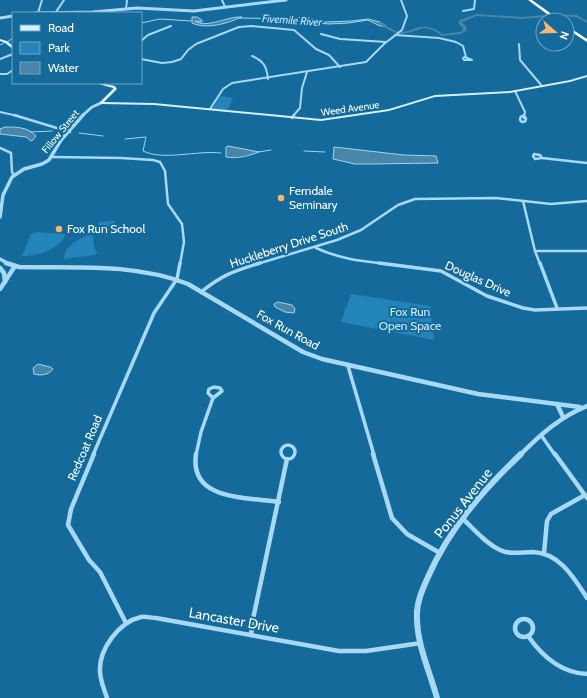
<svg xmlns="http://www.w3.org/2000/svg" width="587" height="698" font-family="Cabin,sans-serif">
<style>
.green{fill:#2284b9}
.water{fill:#4985a7;stroke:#9ad7f6}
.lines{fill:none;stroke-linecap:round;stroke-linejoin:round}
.stream{stroke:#9ad7f6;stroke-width:1}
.river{fill:#4985a7;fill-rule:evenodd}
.minor-far3{stroke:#a8d9f4;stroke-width:2}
.minor-far2{stroke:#a8d9f4;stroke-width:2.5}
.minor-far1{stroke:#a8d9f4;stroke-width:3.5}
.minor{stroke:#a8d9f4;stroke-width:4.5}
.tertiary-far3{stroke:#a8d9f4;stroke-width:3}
.tertiary-far2{stroke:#a8d9f4;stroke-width:3.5}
.tertiary-far1{stroke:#a8d9f4;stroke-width:4.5}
.tertiary{stroke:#a8d9f4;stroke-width:6}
.secondary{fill:#d8effd;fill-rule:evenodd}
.motorway{fill:#fff;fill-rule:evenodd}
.poi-dot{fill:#ffb66b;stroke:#136a9b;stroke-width:1.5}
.labels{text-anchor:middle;stroke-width:4;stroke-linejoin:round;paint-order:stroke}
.far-street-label{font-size:10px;fill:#fff;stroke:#136a9b}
.far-water-label{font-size:11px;font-style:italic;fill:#c4e8fb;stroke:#136a9b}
.poi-label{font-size:12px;fill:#fff;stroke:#136a9b;text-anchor:start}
.street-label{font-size:12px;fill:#fff;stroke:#136a9b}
.park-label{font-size:12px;fill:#d0eefd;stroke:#136a9b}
.near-street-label{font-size:14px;fill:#fff;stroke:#136a9b}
</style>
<rect width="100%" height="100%" fill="#136a9b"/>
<g class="green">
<polygon points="220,96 233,98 227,111 212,109"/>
<polygon points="115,221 112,232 96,232 99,222"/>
<path d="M36 232 66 234C58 250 39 256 22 256L31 234Z"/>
<path d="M89 235H93L94 247 97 253 95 255 64 259C64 246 78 239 89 235Z"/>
<polygon points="351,294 430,306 434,340 341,322"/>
</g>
<g class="water">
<path d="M192 17H197L202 20V22L195 21C207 29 227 16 242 17 228 23 207 30 192 23Z"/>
<polygon points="306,17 325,22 351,21 368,19 380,22 386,26 380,26 368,20 349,23 329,24 295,21 296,18"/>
<path d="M5 127C17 127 28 127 36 136L33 140 31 141 26 137 0 134V129Z"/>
<path d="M228 146 259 152C248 156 238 159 226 157V147Z"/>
<polygon points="334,147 404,155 436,156 438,163 371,164 355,164 333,159"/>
<polygon points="278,302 292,305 295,309 294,313 285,312 275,307 274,304"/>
<path d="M38 364 50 367 53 369C49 375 41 376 34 374L33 368Z"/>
</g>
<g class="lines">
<g class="stream">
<polyline points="240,18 296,19"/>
<polyline points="141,23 160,19 191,21"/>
<polyline points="7,42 13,38"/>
<polyline points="0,45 4,43"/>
<polyline points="31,132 52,131"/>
<polyline points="79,133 103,136"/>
<path d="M125 139 146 137 143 151C164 161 197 150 221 153"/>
<polyline points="304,151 325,152"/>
<polyline points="258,152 271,150"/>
</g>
<g class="river">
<path d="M477 14 522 17 544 15 546 16 544 17 522 19 477 16 462 22V23L465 25 467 30 461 34 442 36 433 30 424 28 408 33 399 34 391 31 377 23 380 22C386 25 393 31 400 32 404 32 409 31 413 29 424 25 433 26 442 34L460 32 463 30 461 26 458 23 460 20Z"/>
<polygon points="554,14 577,15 587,21 587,23 576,17 555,16 554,16"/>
</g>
<g class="minor-far3">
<polyline points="222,0 225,7"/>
<polyline points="126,9 127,0"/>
<polyline points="463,11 474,9 475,0"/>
<polyline points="56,12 64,0"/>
<polyline points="38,13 42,0"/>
<polyline points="321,34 340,39 386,42"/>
<polyline points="395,35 439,38 456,42 463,46 466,57"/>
<polyline points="141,41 148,35 171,26"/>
<polyline points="519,44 520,60 542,86"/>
<path d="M252 56C263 60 267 67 268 79"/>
<polygon points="465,57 472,60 464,60 463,58"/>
<polyline points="0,59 13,54"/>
<polyline points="141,59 162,63 172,62 181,59 188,50 196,44 239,27 252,26 294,30 316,49 329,55 340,67"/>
<polyline points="0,74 7,74 13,70"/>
<polyline points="515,91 525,112 524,116"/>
<polyline points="210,109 223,89 232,83 366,62 384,44 402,30 407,16 401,0"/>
<polyline points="0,112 18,116"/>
<polyline points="293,116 300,108 302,88 307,72"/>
</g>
<g class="minor-far2">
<polyline points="14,115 70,132"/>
<circle cx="523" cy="119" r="3"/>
<polyline points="292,118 294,115"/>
<polyline points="524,118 524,115"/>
<polyline points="0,148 11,153 12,172 14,175"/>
<polygon points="534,154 540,155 542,158 535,159 533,156"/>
<polyline points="52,157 121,158 153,160 160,162 165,171 168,204 182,224 184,242 180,264"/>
<polyline points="542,158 587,163"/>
<polyline points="523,201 535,251 540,264"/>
<path d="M316 248C340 259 361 261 387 264"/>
<polyline points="535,251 587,251"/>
<polyline points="257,264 337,240 361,230 398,205 415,199 496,198 551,204 587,201"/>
</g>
<g class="minor-far1">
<polyline points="379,263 441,271 487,296 523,308 535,310 587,308"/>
<polyline points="540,263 557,308"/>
<path d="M201 292C222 275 234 271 260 263"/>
<polyline points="348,366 374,455"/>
<polygon points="214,387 220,388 222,391 213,398 208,393 209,389"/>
<polyline points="541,435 555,455"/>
<circle cx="288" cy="452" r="7"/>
<polyline points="93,455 154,313 177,279 180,263"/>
<polyline points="196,455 201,432 213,398"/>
</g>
<g class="minor">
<polyline points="94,454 71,509 68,525 89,560 100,572 126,623"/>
<path d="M196 454C189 501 247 497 279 502"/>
<polyline points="373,454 392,518 407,534 440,553"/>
<polyline points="555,454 587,498"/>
<path d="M462 518C474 529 485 543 500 550 510 555 522 552 533 552 560 553 574 578 587 598"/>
<polyline points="544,553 547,521 551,514 585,495"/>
<circle cx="524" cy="628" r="9"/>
<polyline points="251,635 253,619 287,459"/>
<path d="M528 636C542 656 562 673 587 674"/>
<path d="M107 698C104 689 100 680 100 671 99 649 119 622 141 617 146 616 151 618 156 618L339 651H366L421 643"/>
</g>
<g class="tertiary-far3">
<polyline points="35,13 93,12 137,8 194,11 286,0"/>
<polyline points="0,18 13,16"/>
<polyline points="82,116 92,107 101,103"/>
</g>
<g class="tertiary-far2">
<polyline points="0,217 3,195 12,177 24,169 42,164 49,160 61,140 83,115"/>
<polyline points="0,259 9,264"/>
</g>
<g class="tertiary-far1">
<path d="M6 263 19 267C75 268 134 263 188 284L303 352 322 359 478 394 580 407"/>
<polyline points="0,268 4,273 5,282"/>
<polyline points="0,289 15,266"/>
<polyline points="557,404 563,417"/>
<path d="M520 455C540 435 561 416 587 406"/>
</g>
<path class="tertiary" d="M437 698C430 672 417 645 417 618 416 604 422 590 428 577 449 529 483 490 521 454"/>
<g class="secondary">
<polygon points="0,39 7,41 13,46 13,49 5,43 0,41"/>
<polygon points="587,75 587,77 570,82 510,93 435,97 389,111 321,121 154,105 101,104 99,103 113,89 113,88 95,83 101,83 115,86 117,89 104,102 154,103 321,119 389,109 435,95 510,91 570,80"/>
</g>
<g class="motorway">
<polygon points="528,0 532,0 560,20 555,20"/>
<polygon points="567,26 587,39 587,42 567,29"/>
</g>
</g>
<g class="poi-dot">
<circle cx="281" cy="198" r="4"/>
<circle cx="59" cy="229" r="4"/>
</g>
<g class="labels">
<g class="far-street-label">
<text transform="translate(350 108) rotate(-8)" y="4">Weed Avenue</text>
<text transform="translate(60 131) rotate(-51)" y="4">Fillow Street</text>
</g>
<g class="far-water-label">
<text transform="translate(292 20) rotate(4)" y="4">Fivemile River</text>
</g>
<g class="poi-label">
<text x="289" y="195">Ferndale<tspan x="289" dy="14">Seminary</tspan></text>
<text x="67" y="233">Fox Run School</text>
</g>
<g class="street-label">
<text transform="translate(289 245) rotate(-18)" y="4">Huckleberry Drive South</text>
<text transform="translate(478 279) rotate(24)" y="4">Douglas Drive</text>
<text transform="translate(288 330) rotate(29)" y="4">Fox Run Road</text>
<text transform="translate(85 448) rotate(-67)" y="4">Redcoat Road</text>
</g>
<g class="park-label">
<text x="410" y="316">Fox Run<tspan x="410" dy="14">Open Space</tspan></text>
</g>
<g class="near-street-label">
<text transform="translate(463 503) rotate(-52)" y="5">Ponus Avenue</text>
<text transform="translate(234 620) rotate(10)" y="5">Lancaster Drive</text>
</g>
</g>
<rect x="12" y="12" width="130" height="72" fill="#136a9b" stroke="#71a6c3"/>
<rect x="20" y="25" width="20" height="6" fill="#d8effd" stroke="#71a6c3"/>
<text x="48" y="32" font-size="12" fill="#ffffff">Road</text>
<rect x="20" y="42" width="20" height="12" fill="#2284b9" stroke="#71a6c3"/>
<text x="48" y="52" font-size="12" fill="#ffffff">Park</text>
<rect x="20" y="62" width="20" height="12" fill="#4985a7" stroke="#71a6c3"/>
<text x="48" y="72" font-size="12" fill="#ffffff">Water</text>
<g transform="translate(555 32) rotate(110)"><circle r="19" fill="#136a9b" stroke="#71a6c3"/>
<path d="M0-3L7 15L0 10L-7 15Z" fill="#ffb66b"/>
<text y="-6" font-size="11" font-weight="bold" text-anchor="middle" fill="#ffffff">N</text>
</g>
</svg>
